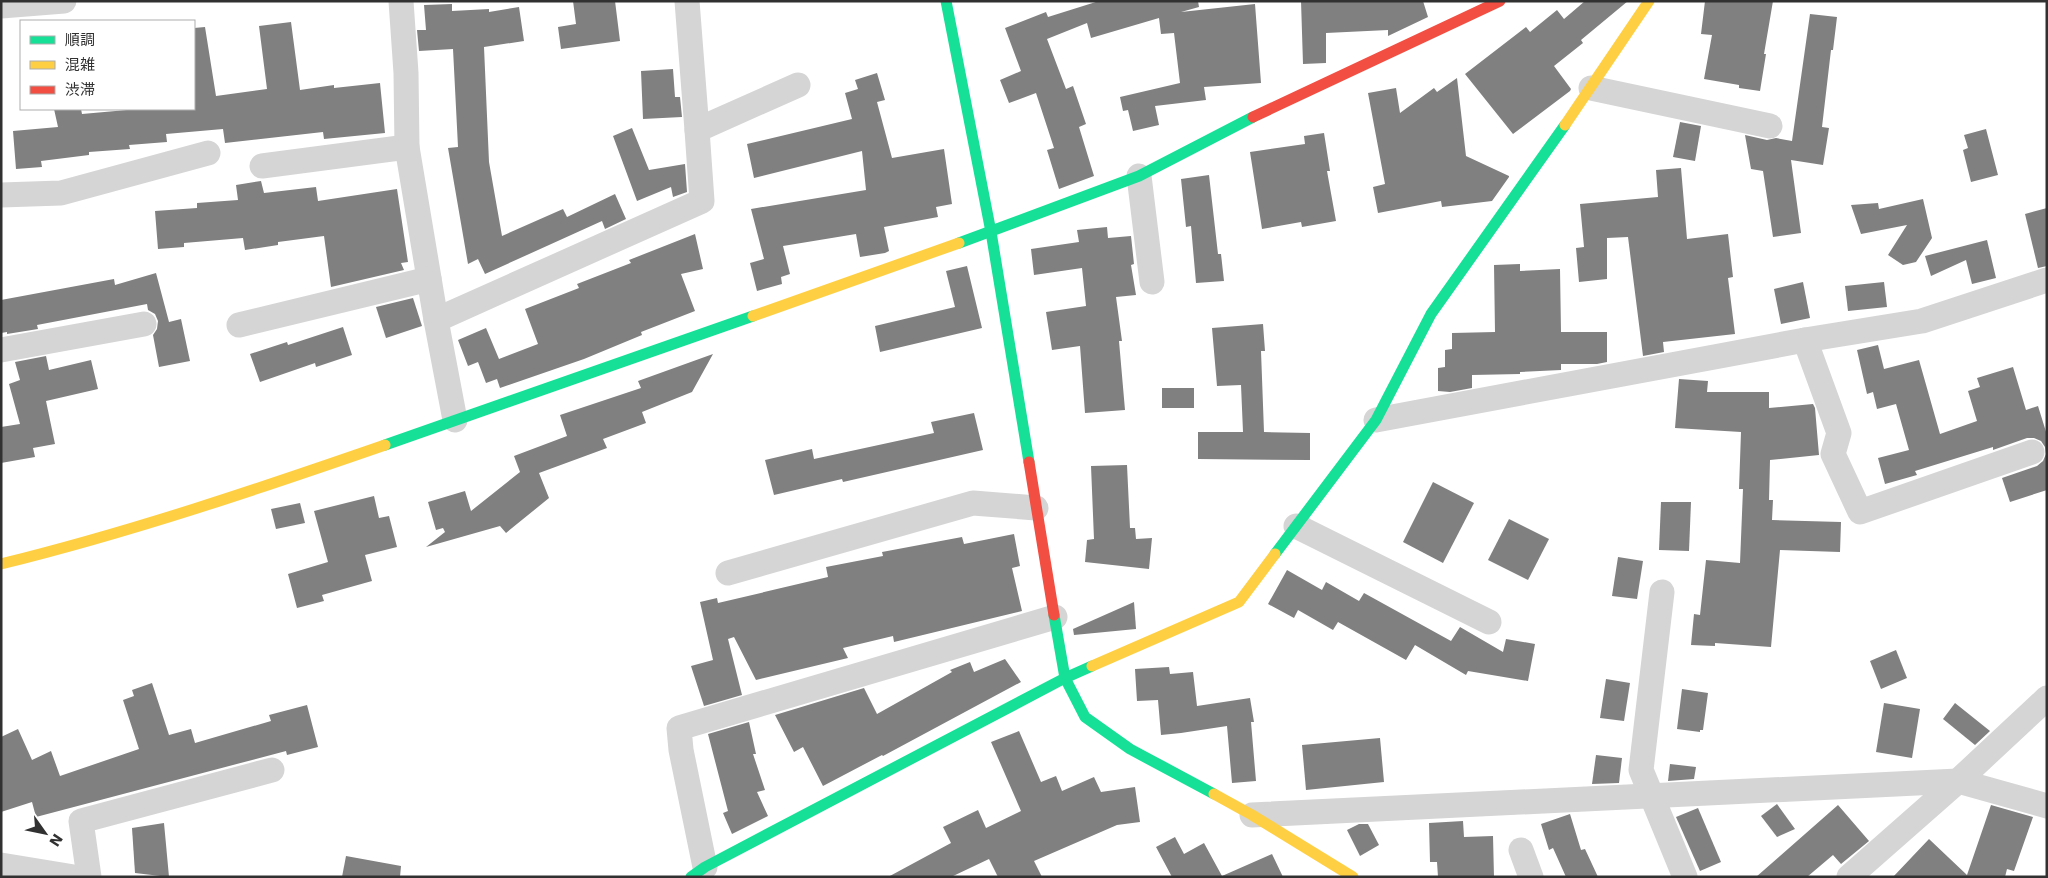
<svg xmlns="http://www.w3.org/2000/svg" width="2048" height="878" font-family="'DejaVu Sans','Noto Sans JP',sans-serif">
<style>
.building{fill:#808080}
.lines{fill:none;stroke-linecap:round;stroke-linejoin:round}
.street{stroke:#d5d5d5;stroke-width:25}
.fast{stroke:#16e098;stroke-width:11}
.slow{stroke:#ffcf43;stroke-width:11}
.jam{stroke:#f24e42;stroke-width:11}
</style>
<rect width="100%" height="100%" fill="#fff"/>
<g class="building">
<polygon points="573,1 615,1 620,41 561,49 558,27 576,24"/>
<polygon points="1099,1 1198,1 1199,7 1181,12 1255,4 1261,83 1204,87 1206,100 1155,106 1159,125 1133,131 1128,110 1123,111 1120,97 1180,83 1174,33 1161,34 1159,18 1091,38 1087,23 1047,39 1066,89 1073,86 1086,124 1079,127 1094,176 1059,189 1047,150 1054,148 1036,93 1009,103 1000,80 1021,71 1005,28 1046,12 1048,17"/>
<polygon points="1301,1 1423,1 1428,17 1388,36 1388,30 1326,33 1326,63 1303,64"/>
<polygon points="1585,1 1628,1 1581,40 1583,43 1554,66 1571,89 1570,91 1513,134 1465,74 1526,27 1530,32 1557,10 1564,19"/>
<polygon points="1705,1 1773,1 1764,54 1766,54 1760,91 1739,88 1739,85 1704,79 1712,35 1701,34"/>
<polygon points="452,4 452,11 489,9 489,12 519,7 524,41 484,47 489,162 502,236 563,209 567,217 615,194 626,219 605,229 602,221 485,274 478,259 468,264 448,148 458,147 453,49 419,51 417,30 426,30 424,5"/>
<polygon points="1810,14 1837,17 1833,50 1831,50 1822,127 1829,128 1823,165 1791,160 1801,233 1773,237 1763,171 1751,169 1745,135 1767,140 1776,138 1792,141"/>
<polygon points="291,22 300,90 334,85 334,88 380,83 385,133 324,139 323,132 225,143 223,129 166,134 167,142 129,145 130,149 89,152 89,155 41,161 42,167 16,169 13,131 58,127 54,109 81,109 82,114 138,109 194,109 194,28 205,27 216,96 267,89 259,26"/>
<polygon points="673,69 675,97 680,97 682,117 643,119 641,71"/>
<polygon points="877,73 885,100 877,102 892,158 944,149 952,204 936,207 938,217 884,227 889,251 885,253 860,257 856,234 783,246 790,274 781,277 782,284 757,291 750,263 764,259 751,209 866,190 862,151 754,178 747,144 852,119 845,93 858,89 855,80"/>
<polygon points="1457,78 1466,156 1509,176 1509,177 1492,201 1442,207 1441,201 1378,213 1373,187 1385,184 1368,93 1396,88 1400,113 1434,88 1437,92"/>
<polygon points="1680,122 1701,126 1695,161 1673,157"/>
<polygon points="632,128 649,170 685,164 687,192 673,197 671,187 637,201 613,136"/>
<polygon points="1986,129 1998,175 1971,182 1963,150 1968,148 1964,135"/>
<polygon points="1324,133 1330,171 1327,171 1336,221 1302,227 1301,222 1262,229 1250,152 1305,144 1304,136"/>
<polygon points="1681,168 1687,239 1728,234 1733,277 1728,278 1735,334 1663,342 1664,352 1643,356 1628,237 1607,238 1607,279 1579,282 1576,248 1584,247 1580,204 1658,197 1656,170"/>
<polygon points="1209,175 1218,254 1221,254 1224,281 1196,283 1191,226 1186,227 1181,179"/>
<polygon points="261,181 264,193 316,187 318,201 397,189 408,262 401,263 404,270 331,287 324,236 278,242 278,245 245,250 243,238 184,243 184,247 158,249 155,211 197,208 197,203 238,200 236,185"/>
<polygon points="1923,199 1932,238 1916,262 1903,265 1888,255 1907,225 1861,234 1851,205 1878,203 1879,209"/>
<polygon points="2047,208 2047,266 2038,268 2025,214"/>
<polygon points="1107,227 1108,238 1131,236 1134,264 1131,265 1136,295 1116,297 1122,341 1119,341 1125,410 1085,413 1080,346 1052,350 1046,312 1086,306 1082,268 1034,275 1031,249 1079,242 1077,230"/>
<polygon points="695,234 703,269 681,274 695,311 641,332 642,335 584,359 500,388 497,379 486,383 478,362 468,366 458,340 486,328 499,359 538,344 525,309 579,288 577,284 631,263 629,260"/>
<polygon points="1987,240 1996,278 1972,284 1966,260 1931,276 1925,256"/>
<polygon points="1520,264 1520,271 1560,269 1561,332 1607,332 1607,362 1597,364 1561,364 1561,370 1520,372 1520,374 1472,375 1472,388 1450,392 1438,391 1438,368 1445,367 1445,350 1452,349 1452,333 1495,332 1494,265"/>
<polygon points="967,266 982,328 880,352 875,326 955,307 946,271"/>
<polygon points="156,273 169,322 181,319 190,361 159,367 153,335 157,329 158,321 155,314 148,310 147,304 37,325 38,329 7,334 7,332 1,333 1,300 114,279 115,285"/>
<polygon points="1803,282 1810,318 1781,324 1774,289"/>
<polygon points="1884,282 1887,307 1848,311 1845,286"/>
<polygon points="413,298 422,326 386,338 376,307"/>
<polygon points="1263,324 1265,351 1261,351 1264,432 1310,433 1310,460 1198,459 1198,432 1243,432 1241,385 1217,386 1212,328"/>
<polygon points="343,327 352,355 316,367 315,363 260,382 250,354 287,342 288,345"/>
<polygon points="1878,345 1884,369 1919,360 1940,434 1977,421 1968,391 1980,387 1977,378 2013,367 2026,410 2038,406 2047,435 2047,490 2010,502 2002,478 2037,466 2043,461 2046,454 2045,447 2041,441 2034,438 2027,438 1993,450 1993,447 1915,471 1917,475 1885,484 1878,458 1909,450 1896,404 1877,409 1873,392 1867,394 1857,350"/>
<polygon points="713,354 692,392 642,412 646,423 603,439 607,448 539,473 549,498 506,533 500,526 426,547 445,532 443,528 436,530 428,502 465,491 471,511 520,472 514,456 567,436 560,415 641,388 638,381"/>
<polygon points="46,356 49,370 91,360 98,389 46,401 55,444 33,448 35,457 1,463 1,427 20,424 9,384 20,380 15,362"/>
<polygon points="1679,379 1708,381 1707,392 1769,392 1769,408 1813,404 1815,408 1819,455 1770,460 1769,500 1773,500 1772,520 1841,522 1840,552 1780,550 1771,647 1715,643 1715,646 1691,645 1694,614 1700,615 1706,560 1740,563 1743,489 1739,489 1741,432 1675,428"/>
<rect x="1162" y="388" width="32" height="20"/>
<polygon points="974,413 983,450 843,482 842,479 774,495 765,460 812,449 814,459 934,433 931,422"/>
<polygon points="1127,465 1130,528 1135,528 1136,539 1152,538 1149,569 1085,562 1087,540 1094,539 1091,466"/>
<polygon points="1433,482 1474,503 1443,563 1403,542"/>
<polygon points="374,496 379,518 389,516 397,547 365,555 372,581 322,595 324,601 297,608 288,574 328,562 314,511"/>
<polygon points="1661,502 1691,502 1689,551 1659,550"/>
<polygon points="300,503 305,523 276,529 271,509"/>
<polygon points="1509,519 1549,539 1528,580 1488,560"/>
<polygon points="1014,534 1020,566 1012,568 1022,611 894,642 893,636 843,648 848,658 756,680 734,637 728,639 742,695 704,706 691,666 713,660 700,602 717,598 718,603 828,577 826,567 883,556 882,552 962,537 964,544"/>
<polygon points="1618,557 1643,561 1637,599 1612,596"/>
<polygon points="1287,570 1322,590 1326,582 1359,601 1364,593 1451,641 1460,627 1503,652 1506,639 1535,644 1528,681 1468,671 1466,675 1415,645 1406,660 1338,622 1333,630 1298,610 1294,618 1268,604"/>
<polygon points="1134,602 1136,629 1074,635 1073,629"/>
<polygon points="1896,650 1907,678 1881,689 1870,661"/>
<polygon points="1005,659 1021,682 883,756 882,755 823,786 803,747 794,752 775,715 864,688 877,714 952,672 950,670 970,662 974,672"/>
<polygon points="1169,667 1170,674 1193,672 1197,706 1250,698 1254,722 1251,722 1256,781 1232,783 1227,726 1181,733 1161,735 1158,700 1137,701 1135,669"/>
<polygon points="1606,679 1630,683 1624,721 1600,718"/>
<polygon points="152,683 169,735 191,729 195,743 271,721 269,715 307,705 318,747 287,755 286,751 36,817 32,802 1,812 1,737 18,729 32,760 51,751 60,776 139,749 123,700 134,696 132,690"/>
<polygon points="1682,689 1708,693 1703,730 1700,730 1700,732 1677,729"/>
<polygon points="1884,703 1920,709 1912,758 1876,752"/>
<polygon points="1955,703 1990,731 1975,745 1943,719"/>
<polygon points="749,722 756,754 753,754 765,790 757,792 768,816 732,834 723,813 728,811 708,734"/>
<polygon points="1019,731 1041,782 1056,776 1062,791 1094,777 1101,792 1135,787 1140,822 1117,825 1034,861 1042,877 998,877 989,859 951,877 888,877 951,843 943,827 978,810 986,828 1021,811 991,742"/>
<polygon points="1380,738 1384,782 1306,790 1302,745"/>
<polygon points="1596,755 1622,758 1619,783 1592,784"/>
<polygon points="1670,764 1696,767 1694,779 1668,781"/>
<polygon points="1777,804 1795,829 1777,837 1761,816"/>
<polygon points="1838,805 1869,841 1841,864 1833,855 1807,877 1756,877"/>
<polygon points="1991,805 2033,817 2014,871 2007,869 2005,877 1893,877 1929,839 1967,875"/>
<polygon points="1698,808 1721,862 1700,871 1676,817"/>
<polygon points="1570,814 1581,850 1585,849 1598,877 1566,877 1553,848 1549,850 1541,824"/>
<polygon points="1463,821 1464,837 1493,836 1494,877 1438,877 1437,862 1430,862 1429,823"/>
<polygon points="164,823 169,877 135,873 132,828"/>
<polygon points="1359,824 1368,824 1379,845 1360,856 1347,830"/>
<polygon points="1175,837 1184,854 1204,843 1222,876 1272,854 1283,877 1172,877 1156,847"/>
<polygon points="346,856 401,866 400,877 342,877"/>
</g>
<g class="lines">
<g class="street">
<polyline points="401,1 406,73 407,147 436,320 455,420"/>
<polyline points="687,1 697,130"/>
<polyline points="1,6 64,1"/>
<polyline points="1591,88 1770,126"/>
<polyline points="262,166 407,147"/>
<polyline points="1139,176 1152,282"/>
<polyline points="1,195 61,193 208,153"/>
<polyline points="436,320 702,201 697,130 798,85"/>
<polyline points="239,325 429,279"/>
<polyline points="1805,340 1839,433 1833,454 1860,512 2032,452"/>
<polyline points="1,350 144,324"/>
<polyline points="1376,420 1805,340 1922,321 2047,280"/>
<polyline points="1296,526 1489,622"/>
<polyline points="728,573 973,503 1036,508"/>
<polyline points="1662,592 1641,770 1685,877"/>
<polyline points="1252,815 1958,781 2047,806"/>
<polyline points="1521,850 1531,877"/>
<polyline points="1,865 74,877"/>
<polyline points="705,867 681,750 679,728 1055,617"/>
<polyline points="89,877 81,821 272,770"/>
<polyline points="1849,877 1958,781 2047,698"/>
</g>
<g class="fast">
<polyline points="946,1 991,232 1029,462"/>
<polyline points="959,243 1139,176 1253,117"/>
<polyline points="385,445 753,316"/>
<polyline points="1275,554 1376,420 1431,314 1565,125"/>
<polyline points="1054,615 1065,678 1085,717 1130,749 1214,794"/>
<polyline points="691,877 705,867 1065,678 1092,666"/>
</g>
<g class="slow">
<polyline points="1565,125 1649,1"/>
<polyline points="753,316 959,243"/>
<path d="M1 564C131 532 258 489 385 445"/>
<polyline points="1092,666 1239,602 1275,554"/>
<polyline points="1214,794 1252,815 1353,877"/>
</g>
<g class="jam">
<polyline points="1253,117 1500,1"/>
<polyline points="1029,462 1054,615"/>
</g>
</g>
<rect width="2048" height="878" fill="none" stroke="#313131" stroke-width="5"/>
<rect x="20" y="20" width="175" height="90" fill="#ffffff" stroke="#adadad"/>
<rect x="30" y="36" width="25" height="8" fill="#16e098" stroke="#adadad"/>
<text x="65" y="45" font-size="15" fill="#313131">順調</text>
<rect x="30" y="61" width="25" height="8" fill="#ffcf43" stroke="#adadad"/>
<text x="65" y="70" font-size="15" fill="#313131">混雑</text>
<rect x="30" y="86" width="25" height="8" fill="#f24e42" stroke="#adadad"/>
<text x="65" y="95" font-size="15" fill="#313131">渋滞</text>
<g transform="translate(45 833) rotate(123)" stroke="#ffffff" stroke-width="4" paint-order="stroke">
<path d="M0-4L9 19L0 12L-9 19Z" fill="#313131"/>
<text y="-8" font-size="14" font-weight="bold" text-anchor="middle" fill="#313131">N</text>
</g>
</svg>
